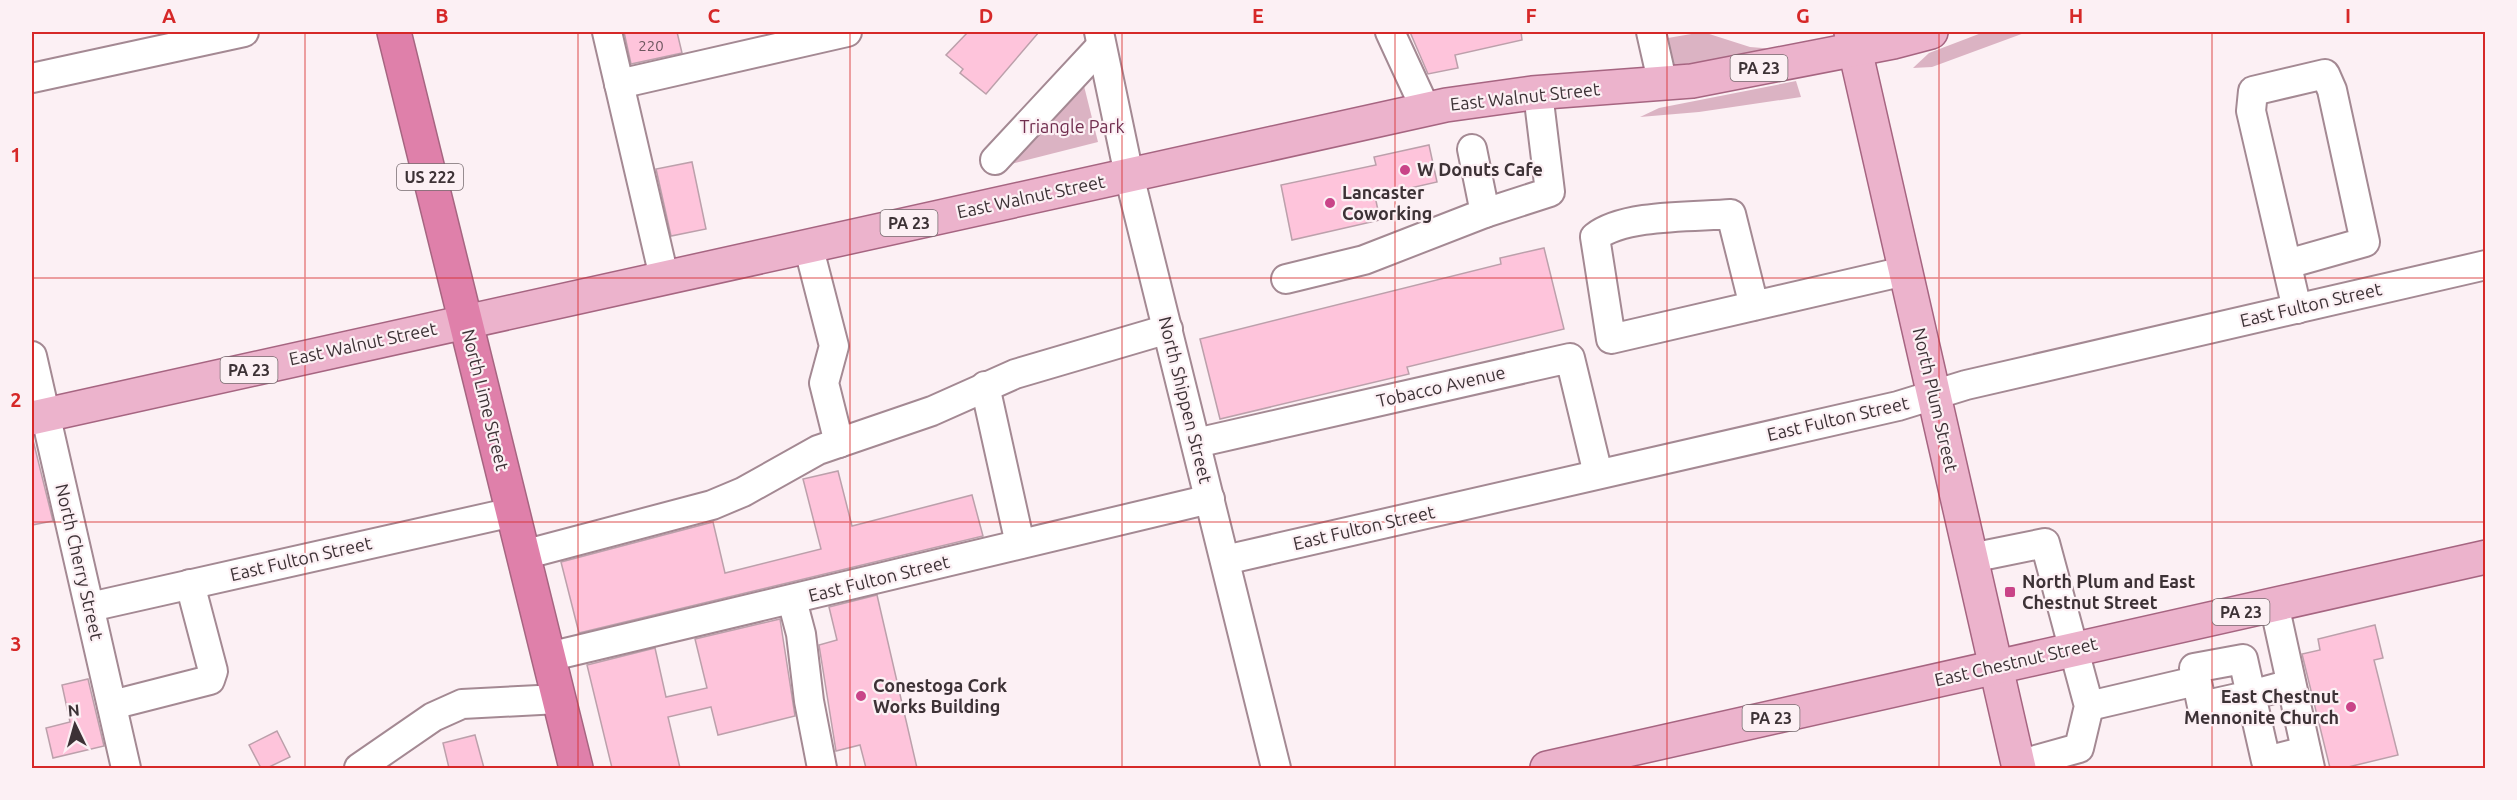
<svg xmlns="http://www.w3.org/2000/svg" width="2517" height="800" font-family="Ubuntu,sans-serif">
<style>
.green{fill:#dbb3c3}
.building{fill:#fec4db;stroke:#bca0ab;stroke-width:1.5}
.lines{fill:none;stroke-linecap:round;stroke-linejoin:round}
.minor-casing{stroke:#a48993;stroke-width:32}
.major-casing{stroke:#a66581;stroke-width:36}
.highway-casing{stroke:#a66581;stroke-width:36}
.minor{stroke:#fff;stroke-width:28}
.major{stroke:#ecb3cc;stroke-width:33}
.highway{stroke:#df80aa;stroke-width:33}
.grid{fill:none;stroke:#d62828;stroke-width:1.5;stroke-opacity:0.55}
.poi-dot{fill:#c94488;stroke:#fcf0f4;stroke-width:2}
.labels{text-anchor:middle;stroke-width:4.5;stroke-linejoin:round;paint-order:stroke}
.number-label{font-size:15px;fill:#6d565f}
.shield{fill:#fcf0f4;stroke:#766b6f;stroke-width:1.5}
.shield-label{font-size:16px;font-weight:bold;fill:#3d3236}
.street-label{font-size:18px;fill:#3d3236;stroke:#fcf0f4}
.park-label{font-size:18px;fill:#712e4f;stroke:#fcf0f4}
.poi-label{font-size:18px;font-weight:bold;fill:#3d3236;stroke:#fcf0f4;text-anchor:start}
.neatline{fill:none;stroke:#d62828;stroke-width:2}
.grid-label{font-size:20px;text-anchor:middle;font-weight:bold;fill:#d62828}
</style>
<rect width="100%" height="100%" fill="#fcf0f4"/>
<g class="green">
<polygon points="1703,32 1750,47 1775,49 1675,72 1662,39"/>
<polygon points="1984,32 2027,32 1932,67 1913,68 1929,53"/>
<polygon points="1796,81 1801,97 1699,112 1640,117 1659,108"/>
<polygon points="1083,82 1098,142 1007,165"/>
</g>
<g class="building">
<polygon points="624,32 677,32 682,53 631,64"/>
<polygon points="968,32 1039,32 986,94 960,73 963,69 946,55"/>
<polygon points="1410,32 1521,32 1522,40 1455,55 1458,68 1428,74"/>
<polygon points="1429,145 1437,182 1375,196 1380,220 1292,240 1281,185 1376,165 1374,157"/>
<polygon points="692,162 706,229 671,236 656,169"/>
<polygon points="1544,248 1564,329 1407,367 1409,374 1220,419 1200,339 1501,264 1500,258"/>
<polygon points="32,436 53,521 32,525"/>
<polygon points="838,471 852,526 972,495 983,536 579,633 561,562 713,522 725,573 821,549 803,479"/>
<polygon points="877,595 917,768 866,768 860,745 836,751 819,645 837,640 829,607"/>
<polygon points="780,619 795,716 718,735 711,707 668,717 680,768 612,768 587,665 655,648 666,697 707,688 695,639"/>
<polygon points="2375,625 2383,658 2374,660 2398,755 2344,768 2330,768 2302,654 2320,650 2318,639"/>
<polygon points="88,679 104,746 53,758 46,728 70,722 62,685"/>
<polygon points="277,731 290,757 267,768 261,768 249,745"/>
<polygon points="475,735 484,768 449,768 443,743"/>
</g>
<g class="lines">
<defs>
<g id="minor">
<polyline points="607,32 664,277"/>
<polyline points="1099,32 1129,175 1276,768"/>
<polyline points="1390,32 1426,110"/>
<polyline points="1651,32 1663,85"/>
<polyline points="32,78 244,32"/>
<polyline points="619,84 847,32"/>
<polyline points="995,160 1101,46"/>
<polyline points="1485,213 1550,192 1538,93"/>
<polyline points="808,245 834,346 824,383 839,443"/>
<polyline points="2287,264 2365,242 2332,90 2325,74 2253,91 2251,111 2297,309"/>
<polyline points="1286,279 1364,260 1485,213 1472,149"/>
<path d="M1754 306 1731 214C1694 217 1624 214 1595 237L1611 339 1905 271"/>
<polyline points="32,356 126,768"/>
<polyline points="985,386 1020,544"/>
<polyline points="1196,443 1570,358 1598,474"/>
<polyline points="523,555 712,505 743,492 818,450 932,411 1015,374 1168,329"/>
<polyline points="1971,558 2045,543 2089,706 2079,748 2018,765"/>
<polyline points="1225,560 1898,406 1966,385 2486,265"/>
<polyline points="792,600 801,634 809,701 822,768"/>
<polyline points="2274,604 2310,768"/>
<polyline points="90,607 513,512"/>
<polyline points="548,657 1210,499"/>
<polyline points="2291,684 2251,695 2243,659 2194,668 2202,706 2251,695 2266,761 2306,751"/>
<polyline points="112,705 210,680 213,671 190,584"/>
<polyline points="2089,706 2196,681"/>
<polyline points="359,768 433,717 462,704 559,699"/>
</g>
<g id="major">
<polyline points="1851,32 2019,768"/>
<polyline points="32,418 1446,105 1532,93 1692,81 1893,42 1931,32"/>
<polyline points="1547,768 2486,557"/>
</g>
<polyline id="highway" points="394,32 576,768"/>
</defs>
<use href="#minor" class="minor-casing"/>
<use href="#major" class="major-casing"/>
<use href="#highway" class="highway-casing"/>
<use href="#minor" class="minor"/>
<use href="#major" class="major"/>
<use href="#highway" class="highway"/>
</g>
<path class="grid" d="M305 32V768M578 32V768M850 32V768M1122 32V768M1395 32V768M1667 32V768M1939 32V768M2212 32V768M32 278H2486M32 522H2486"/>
<g class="poi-dot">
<circle cx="1405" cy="170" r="6"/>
<circle cx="1330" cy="203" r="6"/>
<rect x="2004" y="586" width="12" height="12" rx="3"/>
<circle cx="861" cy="696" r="6"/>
<circle cx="2351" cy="707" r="6"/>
</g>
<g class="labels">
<g class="number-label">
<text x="651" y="51">220</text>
</g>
<g class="shield">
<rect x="1730.5" y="55" width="57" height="26" rx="4.5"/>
<rect x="397" y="164" width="66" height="26" rx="4.5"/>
<rect x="880.5" y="210" width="57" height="26" rx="4.5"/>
<rect x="220.5" y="357" width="57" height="26" rx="4.5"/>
<rect x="2212.5" y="599" width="57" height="26" rx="4.5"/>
<rect x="1742.5" y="705" width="57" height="26" rx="4.5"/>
</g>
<g class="shield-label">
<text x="1759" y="74">PA 23</text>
<text x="430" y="183">US 222</text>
<text x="909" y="229">PA 23</text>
<text x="249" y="376">PA 23</text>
<text x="2241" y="618">PA 23</text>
<text x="1771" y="724">PA 23</text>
</g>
<g class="street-label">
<text transform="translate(1525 97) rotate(-6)" y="6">East Walnut Street</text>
<text transform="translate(1031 197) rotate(-12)" y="6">East Walnut Street</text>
<text transform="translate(2311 305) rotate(-13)" y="6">East Fulton Street</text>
<text transform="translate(363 344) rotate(-12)" y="6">East Walnut Street</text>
<text transform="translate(1441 387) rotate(-13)" y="6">Tobacco Avenue</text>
<text transform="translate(485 400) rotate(76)" y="6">North Lime Street</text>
<text transform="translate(1185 400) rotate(76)" y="6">North Shippen Street</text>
<text transform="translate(1935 400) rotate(77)" y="6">North Plum Street</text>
<text transform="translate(1838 419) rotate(-13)" y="6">East Fulton Street</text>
<text transform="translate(1364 528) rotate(-13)" y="6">East Fulton Street</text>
<text transform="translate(301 559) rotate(-13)" y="6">East Fulton Street</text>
<text transform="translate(79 562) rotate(77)" y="6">North Cherry Street</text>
<text transform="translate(879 579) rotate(-14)" y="6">East Fulton Street</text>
<text transform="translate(2016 662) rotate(-13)" y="6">East Chestnut Street</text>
</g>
<g class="park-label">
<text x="1072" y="133">Triangle Park</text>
</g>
<g class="poi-label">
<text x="1417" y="176">W Donuts Cafe</text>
<text x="1342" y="199">Lancaster<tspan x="1342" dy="21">Coworking</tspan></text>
<text x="2022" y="588">North Plum and East<tspan x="2022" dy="21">Chestnut Street</tspan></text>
<text x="873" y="692">Conestoga Cork<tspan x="873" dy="21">Works Building</tspan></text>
<text x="2339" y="703" text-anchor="end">East Chestnut<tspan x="2339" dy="21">Mennonite Church</tspan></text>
</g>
</g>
<rect width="2517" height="800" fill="none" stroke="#fcf0f4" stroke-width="66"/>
<g transform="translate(75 725) rotate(355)" stroke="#fcf0f4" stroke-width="4.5" paint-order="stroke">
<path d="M0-4.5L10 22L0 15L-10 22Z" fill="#3d3236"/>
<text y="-9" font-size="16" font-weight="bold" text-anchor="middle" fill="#3d3236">N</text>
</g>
<rect x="33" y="33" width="2451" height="734" class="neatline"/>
<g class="grid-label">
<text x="169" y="23">A</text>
<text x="442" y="23">B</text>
<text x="714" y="23">C</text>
<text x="986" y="23">D</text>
<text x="1258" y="23">E</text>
<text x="1531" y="23">F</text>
<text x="1803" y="23">G</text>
<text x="2076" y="23">H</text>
<text x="2348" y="23">I</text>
<text x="16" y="162">1</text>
<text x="16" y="407">2</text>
<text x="16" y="651">3</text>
</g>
</svg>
